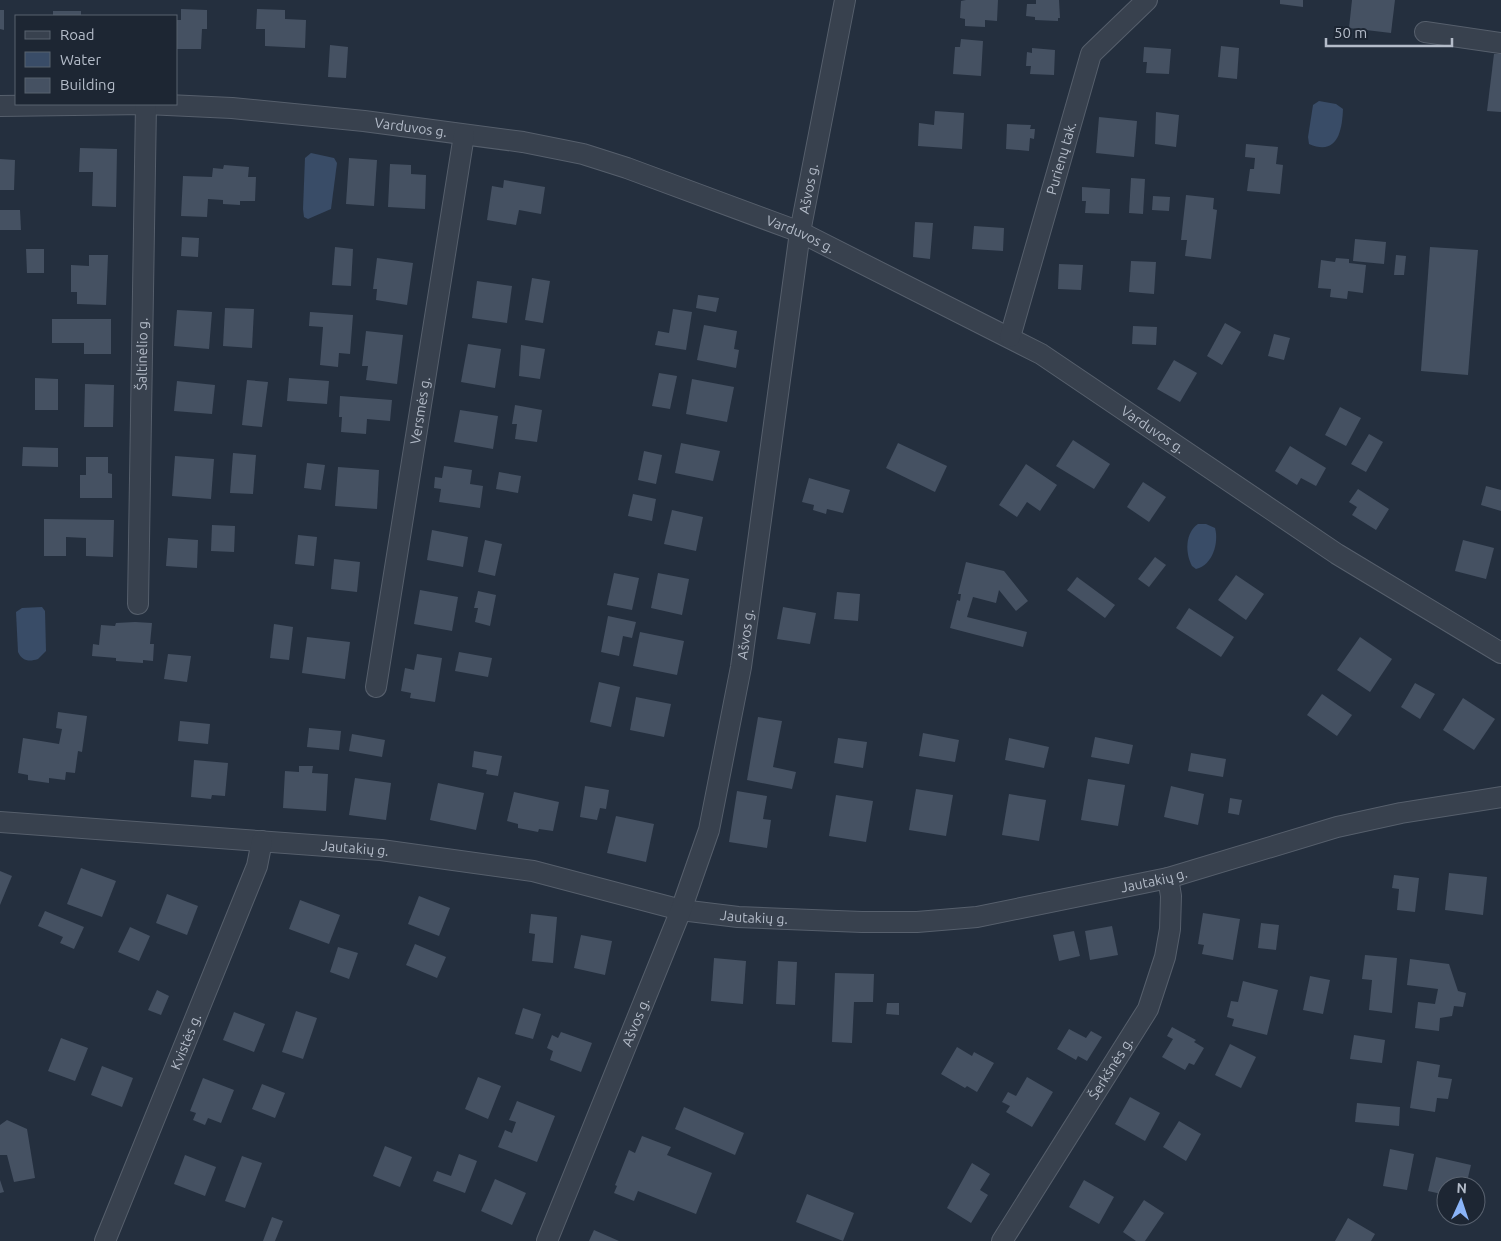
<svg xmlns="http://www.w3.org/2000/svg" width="1501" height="1241" font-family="Ubuntu,sans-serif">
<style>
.water{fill:#394c67}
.building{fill:#455162}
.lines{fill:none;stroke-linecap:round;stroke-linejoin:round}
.street-casing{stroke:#565f6c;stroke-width:22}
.street{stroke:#38414e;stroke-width:20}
.labels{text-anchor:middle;stroke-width:5;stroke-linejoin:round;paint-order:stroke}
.street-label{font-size:14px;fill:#b4bcc9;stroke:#1d2633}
</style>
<rect width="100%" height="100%" fill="#242f3e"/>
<g class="water">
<path d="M1319 101 1336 104 1343 109C1342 132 1337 156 1309 144L1308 137 1313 105Z"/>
<polygon points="311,153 334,158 337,163 331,209 308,219 304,217 303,209 305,158"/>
<path d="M1198 524H1206L1215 528C1219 542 1213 565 1196 569L1192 566C1185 553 1185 533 1198 524Z"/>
<path d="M42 607 45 611 46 651 38 659C29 662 22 661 18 652L16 612 22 608Z"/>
</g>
<g class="building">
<polygon points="966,0 998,0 997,21 985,20 985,27 965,26 965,19 960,18 961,1"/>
<polygon points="1036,0 1059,0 1060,18 1058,18 1058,21 1035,20 1035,17 1026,16 1027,4 1036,4"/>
<polygon points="1280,0 1303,0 1303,7 1280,4"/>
<polygon points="1352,0 1395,0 1391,33 1349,28"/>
<polygon points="181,9 207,10 207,29 202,29 201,49 176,49 176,20 181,20"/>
<polygon points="257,9 285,10 285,19 306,20 305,48 265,46 265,29 256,29"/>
<polygon points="0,10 4,10 4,30 0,29"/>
<rect x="53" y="11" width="28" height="5"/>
<polygon points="961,39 983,41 981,76 953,74 955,47 960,47"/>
<polygon points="330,45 348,47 346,78 328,77"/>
<polygon points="1221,46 1239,48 1237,79 1218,77"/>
<polygon points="1144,47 1171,49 1169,74 1146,73 1147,62 1143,62"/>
<polygon points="1032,48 1055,50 1054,75 1030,74 1031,66 1026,66 1027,52 1032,53"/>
<polygon points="1494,54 1501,54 1501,112 1487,111"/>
<polygon points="935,111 964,113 962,149 918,146 919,123 934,125"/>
<polygon points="1156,112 1179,115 1176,147 1155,144"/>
<polygon points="1099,117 1137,121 1134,157 1096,153"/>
<polygon points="1007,124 1031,125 1030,129 1035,129 1034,139 1030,138 1029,151 1006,149"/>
<polygon points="1246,144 1278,147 1276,164 1283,165 1280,194 1247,191 1250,169 1254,169 1255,158 1245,157"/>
<polygon points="80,148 117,149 116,207 92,206 93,172 79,172"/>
<polygon points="349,158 377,160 374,206 346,204"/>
<polygon points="0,159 15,160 14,190 0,190"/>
<polygon points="390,164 411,165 411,174 426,175 425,209 388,207"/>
<polygon points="224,165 249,167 248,177 256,177 255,201 240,201 240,205 223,204 223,200 208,199 207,217 181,216 183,176 212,177 213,168 223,169"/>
<polygon points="1131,178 1145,179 1143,214 1129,213"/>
<polygon points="504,180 545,187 541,214 519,210 516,225 487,220 492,186 503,188"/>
<polygon points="1082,187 1110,189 1109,214 1085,213 1086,201 1082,201"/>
<polygon points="1186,195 1214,198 1213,209 1217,210 1211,259 1185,256 1187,240 1181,240"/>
<polygon points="1153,196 1170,197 1169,211 1152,210"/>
<polygon points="0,210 20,210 21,230 0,230"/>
<polygon points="915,222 933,223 930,259 913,257"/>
<polygon points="974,226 1004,228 1003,251 972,249"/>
<polygon points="182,237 199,238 198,257 181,256"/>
<polygon points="1355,239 1386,242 1384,264 1353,261"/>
<polygon points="335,247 353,249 351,286 332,285"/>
<polygon points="1430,247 1478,250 1468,375 1421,371"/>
<polygon points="26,249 44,249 44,273 27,273"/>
<polygon points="89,255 108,255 106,305 77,304 77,292 71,292 71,265 89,266"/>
<polygon points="1396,255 1406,256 1404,275 1394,275"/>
<polygon points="377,258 413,263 407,305 376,300 377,289 373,289"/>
<polygon points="1336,258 1349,259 1349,263 1366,265 1363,293 1348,291 1347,299 1330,297 1331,289 1318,288 1321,260 1335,262"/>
<polygon points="1131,261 1156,262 1154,294 1129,292"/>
<polygon points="1059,264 1083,265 1081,290 1058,289"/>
<polygon points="532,278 550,281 543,323 525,320"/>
<polygon points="477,281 512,286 507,323 472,318"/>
<polygon points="698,295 719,298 716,312 696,308"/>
<polygon points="225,308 254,309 252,348 223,346"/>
<polygon points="673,309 692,312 686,350 655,345 658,331 669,333"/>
<polygon points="177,310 212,312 209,349 174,346"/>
<polygon points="310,312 353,315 350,354 339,353 338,367 320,365 323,327 309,326"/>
<polygon points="52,319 111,319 111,354 84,354 84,343 52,343"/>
<polygon points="1225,323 1241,332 1222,365 1207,356"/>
<polygon points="704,325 737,331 734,349 739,350 736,368 697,360"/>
<polygon points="1133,326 1157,327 1156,345 1132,344"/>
<polygon points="366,331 403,335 397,384 366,380 368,366 362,366"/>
<polygon points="1274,334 1290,338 1284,360 1268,356"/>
<polygon points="468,344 501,349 495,388 461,382"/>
<polygon points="521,345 545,349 540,379 519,376"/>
<polygon points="1174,360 1197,373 1180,402 1157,389"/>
<polygon points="659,373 677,376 670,409 652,406"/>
<polygon points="35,378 58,379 58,410 35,410"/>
<polygon points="289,378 329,381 327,404 287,401"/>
<polygon points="692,379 734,387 727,422 686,414"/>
<polygon points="247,380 268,382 262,427 242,425"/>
<polygon points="177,381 215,385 212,414 174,411"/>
<polygon points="85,384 114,385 113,427 84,427"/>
<polygon points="340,396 392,400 390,421 367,419 366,434 341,432 342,417 339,417"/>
<polygon points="515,405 542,410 537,442 515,439 517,424 512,424"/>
<polygon points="1340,407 1361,418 1346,446 1325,435"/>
<polygon points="460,410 498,416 493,449 454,442"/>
<polygon points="1369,434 1383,442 1366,472 1351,464"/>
<polygon points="1073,440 1110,464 1094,489 1056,466"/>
<polygon points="681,443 720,451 713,481 675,473"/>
<polygon points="898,443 947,466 935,492 886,468"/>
<polygon points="1290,446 1326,468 1316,486 1301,478 1297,485 1275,471"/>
<polygon points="23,447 58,448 58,467 22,466"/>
<polygon points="644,451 662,455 656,484 638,480"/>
<polygon points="233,453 256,455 253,494 230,493"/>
<polygon points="175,456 214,459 211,499 172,496"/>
<polygon points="86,457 108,457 108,473 112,474 112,498 80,498 80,475 86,475"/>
<polygon points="307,463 325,465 321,490 304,488"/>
<polygon points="1026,464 1057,485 1040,511 1027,502 1017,517 999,505"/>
<polygon points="444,466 472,470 470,484 483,486 480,508 439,502 441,489 434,488 435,477 442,478"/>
<polygon points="338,467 379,470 377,509 335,506"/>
<polygon points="499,472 521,476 518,493 496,489"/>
<polygon points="809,478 850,490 843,513 827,509 826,514 813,510 814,505 802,502"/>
<polygon points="1143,482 1166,497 1149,522 1127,507"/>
<polygon points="1486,486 1501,490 1501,511 1481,505"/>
<polygon points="1358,489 1389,509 1376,530 1352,515 1357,507 1349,502"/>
<polygon points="633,494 656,499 652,521 628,516"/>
<polygon points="672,510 703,517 696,551 664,544"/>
<polygon points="44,519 114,520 113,557 86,556 86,538 66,537 66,556 44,556"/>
<polygon points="212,525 235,526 234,552 211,551"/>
<polygon points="432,530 468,537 463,567 427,560"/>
<polygon points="298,535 317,537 314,566 295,564"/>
<polygon points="168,538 198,540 197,568 166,566"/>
<polygon points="485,540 502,544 495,576 478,572"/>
<polygon points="1463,540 1494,548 1486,579 1455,571"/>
<polygon points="1155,557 1166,565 1149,587 1138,579"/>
<polygon points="334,559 360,562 357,592 331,589"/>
<polygon points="966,562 1004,571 1028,601 1016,611 999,590 996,603 973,597 967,617 1027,632 1023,647 950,628 957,600 960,601 961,594 958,594"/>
<polygon points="614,573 639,578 632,610 607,605"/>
<polygon points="658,573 689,579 682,615 651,608"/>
<polygon points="1236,575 1264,594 1246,620 1218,600"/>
<polygon points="1077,577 1115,605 1105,618 1067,590"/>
<polygon points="420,590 458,597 452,631 414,624"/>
<polygon points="478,591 496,595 490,626 475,622 478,608 474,608"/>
<polygon points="837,592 860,594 858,621 834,619"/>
<polygon points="783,607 816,613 810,644 777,639"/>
<polygon points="1189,608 1234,637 1221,657 1176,628"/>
<polygon points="608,616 636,622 632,638 623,636 619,656 601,652"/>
<polygon points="135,622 152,623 150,644 154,644 153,661 143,660 143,663 116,661 116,658 92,656 93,644 99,645 101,625 115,626 116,623"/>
<polygon points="274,624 293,627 289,660 270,658"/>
<polygon points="640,632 684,641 677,675 633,666"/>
<polygon points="307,637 350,642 345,679 302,673"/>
<polygon points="1360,637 1392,659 1370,692 1337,670"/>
<polygon points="459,652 492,658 488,677 455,671"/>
<polygon points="168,654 191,656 187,682 164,679"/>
<polygon points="417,654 442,658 435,702 410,698 411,693 401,691 405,668 414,670"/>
<polygon points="599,682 620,687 611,727 590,722"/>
<polygon points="1415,683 1435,694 1420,719 1401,707"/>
<polygon points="1322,694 1352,715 1337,736 1307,715"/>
<polygon points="636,697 671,704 664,737 630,730"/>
<polygon points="1463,698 1495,719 1474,750 1443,730"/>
<polygon points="58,712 87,716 82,752 78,751 75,773 66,772 65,780 49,778 49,783 28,780 28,775 18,773 23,738 59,744 62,729 56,728"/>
<polygon points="758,717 782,721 773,767 796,772 792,789 747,780"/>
<polygon points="180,721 210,724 208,744 178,741"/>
<polygon points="309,728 341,731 339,750 307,747"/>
<polygon points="923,733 959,740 955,762 919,756"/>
<polygon points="352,734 385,740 382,757 349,751"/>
<polygon points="1095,737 1133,745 1129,764 1091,757"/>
<polygon points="838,738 867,742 863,768 834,763"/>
<polygon points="1009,738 1049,747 1044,768 1005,760"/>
<polygon points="474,751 502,756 498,776 486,774 487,770 472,767"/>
<polygon points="1191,753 1226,759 1223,777 1188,771"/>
<polygon points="194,760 228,763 225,796 212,795 211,799 191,797"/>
<polygon points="299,766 313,766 312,773 328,774 326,811 283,808 285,771 299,772"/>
<polygon points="355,778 391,783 386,820 349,815"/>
<polygon points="1088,779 1125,785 1118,826 1081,820"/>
<polygon points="438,783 484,793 476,830 430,820"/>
<polygon points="585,786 609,790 606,809 600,808 597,820 580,817"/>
<polygon points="1171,786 1204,794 1198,825 1164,817"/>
<polygon points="916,789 953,795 946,836 909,830"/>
<polygon points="737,791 767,796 763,819 771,820 767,848 729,842"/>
<polygon points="514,792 559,802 553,831 539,829 538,832 518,828 518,824 507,821"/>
<polygon points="1009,794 1046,800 1039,841 1002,835"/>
<polygon points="836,795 873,801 866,842 829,836"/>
<polygon points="1230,798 1242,800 1239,815 1228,813"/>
<polygon points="616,816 654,824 646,862 607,853"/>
<polygon points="81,868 116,881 102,917 67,904"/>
<polygon points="0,871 12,876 0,905"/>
<polygon points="1449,873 1487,877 1483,915 1445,910"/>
<polygon points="1394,875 1419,878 1415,912 1397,910 1399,889 1392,888"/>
<polygon points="167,894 198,906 187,935 156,923"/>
<polygon points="419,896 450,908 439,936 408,924"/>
<polygon points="300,900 340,915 329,944 289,929"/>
<polygon points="45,911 84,927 74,949 60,943 63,937 38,926"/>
<polygon points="1203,913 1240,919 1233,960 1202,954 1204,945 1198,944"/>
<polygon points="531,914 557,917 553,963 532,961 535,934 529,933"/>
<polygon points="1261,923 1279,925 1276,950 1258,948"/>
<polygon points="1112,926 1118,955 1090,960 1085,931"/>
<polygon points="130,927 150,936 139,961 118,952"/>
<polygon points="1074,931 1080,956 1059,961 1053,935"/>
<polygon points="581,935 612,941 605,975 574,968"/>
<polygon points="415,944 446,957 437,978 406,965"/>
<polygon points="338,947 358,953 349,979 330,972"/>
<polygon points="1365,955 1397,958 1392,1013 1369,1010 1372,980 1362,979"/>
<polygon points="714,958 746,961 743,1004 711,1001"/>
<polygon points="1410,959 1449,964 1458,991 1466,993 1463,1007 1454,1006 1452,1016 1440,1018 1439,1031 1415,1028 1418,1002 1435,1004 1438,989 1407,985"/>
<polygon points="778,961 797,962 795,1005 776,1004"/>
<polygon points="835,973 874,974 873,1002 854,1002 852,1043 832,1042"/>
<polygon points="1310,976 1330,980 1323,1014 1303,1010"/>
<polygon points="1243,981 1278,990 1267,1035 1232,1026 1234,1019 1227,1017 1231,1001 1238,1002"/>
<polygon points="157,990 169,996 161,1015 148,1010"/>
<polygon points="887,1003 899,1003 899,1015 886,1014"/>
<polygon points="523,1008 541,1014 533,1039 515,1034"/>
<polygon points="296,1011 317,1018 303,1059 282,1052"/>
<polygon points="234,1012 265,1024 254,1052 223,1040"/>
<polygon points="1172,1027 1196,1040 1194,1042 1204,1048 1194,1065 1189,1063 1185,1070 1162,1057 1173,1039 1167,1036"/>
<polygon points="1069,1029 1086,1038 1091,1031 1102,1037 1087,1061 1078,1056 1076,1060 1057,1049"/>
<polygon points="561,1032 592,1043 581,1072 550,1060 553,1051 547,1048 552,1035 558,1038"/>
<polygon points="1354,1035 1385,1040 1382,1063 1350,1059"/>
<polygon points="61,1038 88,1048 75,1081 48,1071"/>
<polygon points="1230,1044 1256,1057 1241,1088 1215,1075"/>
<polygon points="957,1047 972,1056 974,1052 994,1063 977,1092 967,1086 965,1088 941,1074"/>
<polygon points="1417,1061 1440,1065 1438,1077 1452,1079 1448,1099 1437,1098 1435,1112 1410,1108"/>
<polygon points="102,1066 133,1078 122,1107 91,1095"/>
<polygon points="478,1077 501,1086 488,1119 465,1109"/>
<polygon points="1027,1077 1053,1092 1032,1127 1006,1112 1010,1106 1002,1102 1008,1092 1016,1096"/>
<polygon points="203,1078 234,1090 221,1123 208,1118 205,1125 193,1120 196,1113 190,1111"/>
<polygon points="262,1084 285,1093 275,1118 252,1109"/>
<polygon points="1130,1097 1160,1113 1145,1141 1115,1124"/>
<polygon points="517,1101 555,1116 537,1162 498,1147 505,1130 512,1133 516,1122 509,1120"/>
<polygon points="1357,1103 1400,1107 1399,1126 1355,1122"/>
<polygon points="684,1107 744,1133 735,1155 675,1129"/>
<polygon points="7,1120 27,1129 35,1178 14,1182 7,1155 0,1155 0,1125"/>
<polygon points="1179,1121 1201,1134 1186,1161 1163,1147"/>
<polygon points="642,1136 671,1147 667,1155 712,1173 696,1214 638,1191 634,1201 614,1193 617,1186 615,1185 629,1150 635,1153"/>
<polygon points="385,1146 412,1157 400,1187 373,1176"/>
<polygon points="1390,1149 1414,1154 1407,1190 1383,1186"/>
<polygon points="459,1154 477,1161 465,1193 433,1181 437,1171 451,1176"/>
<polygon points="185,1155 216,1167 205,1196 174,1184"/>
<polygon points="242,1156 262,1163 245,1208 225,1201"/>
<polygon points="1436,1157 1471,1165 1466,1186 1446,1186 1446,1195 1428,1191"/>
<polygon points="972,1163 990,1174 980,1190 988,1195 971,1223 947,1208"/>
<polygon points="495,1179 526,1193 512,1225 481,1211"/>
<polygon points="0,1180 4,1192 0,1193"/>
<polygon points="1084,1180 1114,1197 1099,1224 1069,1207"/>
<polygon points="807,1194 854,1213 843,1241 796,1222"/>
<polygon points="1144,1200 1164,1213 1145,1241 1136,1241 1123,1232"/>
<polygon points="272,1217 283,1221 275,1241 263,1241"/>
<polygon points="1348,1218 1375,1234 1371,1241 1335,1241"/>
<polygon points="594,1230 619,1241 589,1241"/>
</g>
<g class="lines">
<defs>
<g id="street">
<polyline points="1425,32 1501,43"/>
<path id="s1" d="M0 106 146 104 232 108 364 121 523 142 583 154 627 168 800 232 1041 354 1337 554 1501 653"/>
<path id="s2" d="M1010 337 1091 54 1147 0"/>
<path id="s3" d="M138 604 146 104"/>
<path id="s4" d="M376 687 464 135"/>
<path id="s5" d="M0 822 381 850 533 871 681 910 738 917 862 922H917L977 917 1168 878 1337 827 1401 813 1501 797"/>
<path id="s6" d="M105 1241 257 866 262 841"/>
<path id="s7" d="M547 1241 681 910 709 830 741 667 800 232 845 0"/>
<path id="s8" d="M1002 1241 1148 1009 1165 957 1170 929 1171 896 1168 878"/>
</g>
</defs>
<use href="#street" class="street-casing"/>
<use href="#street" class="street"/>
</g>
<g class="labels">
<g class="street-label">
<text dy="5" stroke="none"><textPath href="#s1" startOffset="412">Varduvos g.</textPath></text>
<text dy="5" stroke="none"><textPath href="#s2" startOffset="186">Purienų tak.</textPath></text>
<text dy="5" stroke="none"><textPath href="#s7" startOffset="1091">Ašvos g.</textPath></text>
<text dy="5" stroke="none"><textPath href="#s1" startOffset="818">Varduvos g.</textPath></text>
<text dy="5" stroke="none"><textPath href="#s3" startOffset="250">Šaltinėlio g.</textPath></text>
<text dy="5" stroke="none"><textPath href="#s4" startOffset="280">Versmės g.</textPath></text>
<text dy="5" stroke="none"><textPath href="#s1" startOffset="1222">Varduvos g.</textPath></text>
<text dy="5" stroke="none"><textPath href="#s7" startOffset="641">Ašvos g.</textPath></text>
<text dy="5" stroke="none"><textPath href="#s5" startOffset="356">Jautakių g.</textPath></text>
<text dy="5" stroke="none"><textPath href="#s5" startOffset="1166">Jautakių g.</textPath></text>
<text dy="5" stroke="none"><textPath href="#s5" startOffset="762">Jautakių g.</textPath></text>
<text dy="5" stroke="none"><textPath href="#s7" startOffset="236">Ašvos g.</textPath></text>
<text dy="5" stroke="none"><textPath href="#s6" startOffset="215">Kvistės g.</textPath></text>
<text dy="5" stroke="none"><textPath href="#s8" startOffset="204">Šerkšnės g.</textPath></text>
</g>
</g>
<rect x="15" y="15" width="162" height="90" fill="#1d2633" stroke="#59626f"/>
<rect x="25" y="31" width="25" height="8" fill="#38414e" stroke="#59626f"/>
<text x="60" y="40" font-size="15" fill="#b4bcc9">Road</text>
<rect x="25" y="52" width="25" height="15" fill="#394c67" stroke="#59626f"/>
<text x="60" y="65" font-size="15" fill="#b4bcc9">Water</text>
<rect x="25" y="78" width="25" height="15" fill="#455162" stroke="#59626f"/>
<text x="60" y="90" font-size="15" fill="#b4bcc9">Building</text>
<g transform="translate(1461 1201) rotate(3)"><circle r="24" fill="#1d2633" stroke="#59626f"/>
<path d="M0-4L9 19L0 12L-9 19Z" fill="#8ab4f8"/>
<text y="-8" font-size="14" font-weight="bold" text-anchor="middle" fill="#b4bcc9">N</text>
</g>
<path d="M1326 38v8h126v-8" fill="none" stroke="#b4bcc9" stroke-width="2.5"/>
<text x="1334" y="38" font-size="15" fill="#b4bcc9" stroke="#1d2633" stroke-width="4" paint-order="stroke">50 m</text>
</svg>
